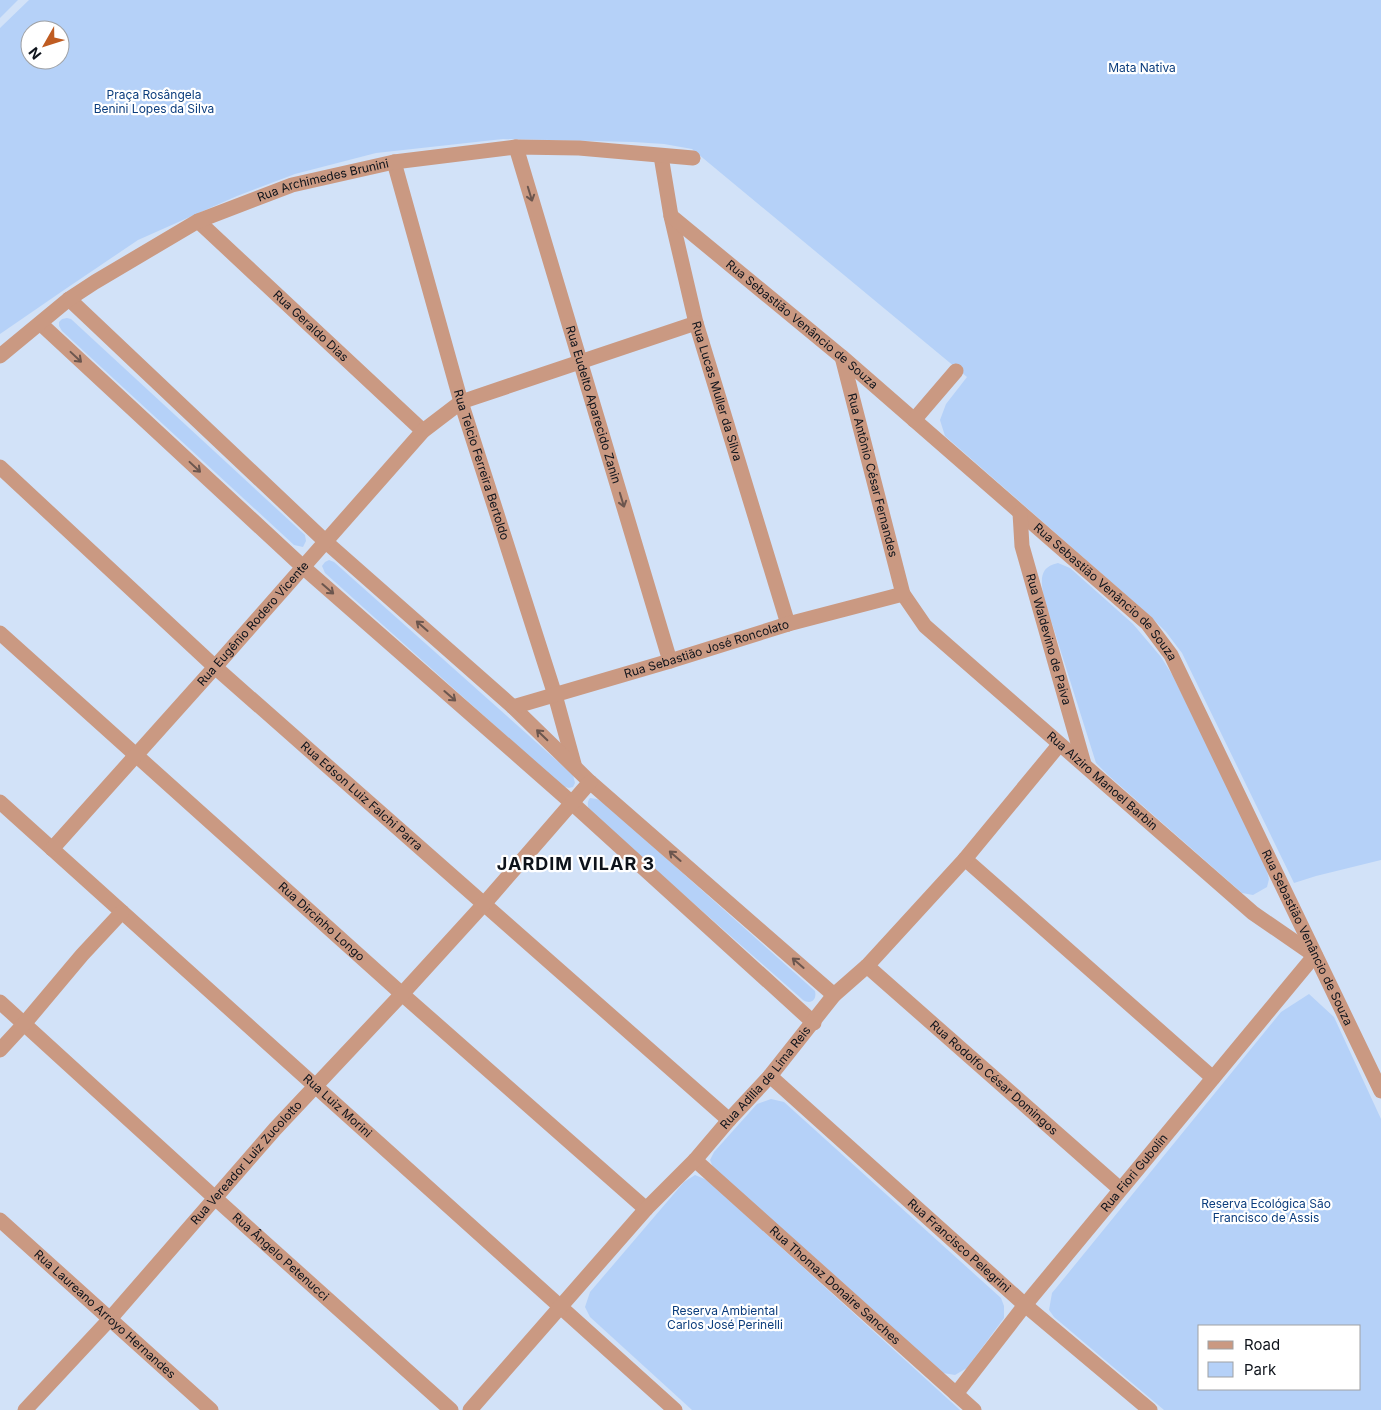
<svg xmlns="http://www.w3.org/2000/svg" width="1381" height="1410" font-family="Inter,sans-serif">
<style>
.green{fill:#b5d1f8;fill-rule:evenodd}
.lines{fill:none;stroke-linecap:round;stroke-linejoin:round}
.minor{stroke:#ca9982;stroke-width:15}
.oneway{stroke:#6c564e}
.labels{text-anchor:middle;stroke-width:4.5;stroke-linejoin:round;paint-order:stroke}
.park-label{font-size:12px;fill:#0b3d7d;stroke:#fff}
.street-label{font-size:12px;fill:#0e131b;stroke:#fff}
.district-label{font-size:18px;font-weight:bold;letter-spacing:1px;fill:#0e131b;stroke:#fff}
</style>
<rect width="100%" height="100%" fill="#d2e2f8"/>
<g class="green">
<polygon points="0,0 18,0 0,18"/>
<path d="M29 0H1381V860L1316 876 1294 883 1182 653 1166 632 1150 616 945 436 940 420 946 404 967 377 692 149 664 144 633 142 503 139 376 153 295 174 237 196 138 240 64 290 0 334V28ZM30 30H60V60H30Z"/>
<polygon points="67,318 71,319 305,535 306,541 303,547 294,545 62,331 59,326 59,322 62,319"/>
<polygon points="329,560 334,562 573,775 575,783 573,787 569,788 562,786 325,573 322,566 325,562"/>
<path d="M1058 563 1070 568 1133 624 1161 657 1173 676 1266 867 1269 879 1267 887 1253 895 1242 893 1109 776 1096 763 1044 598C1041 582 1038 567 1058 563Z"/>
<path d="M590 798 597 799 603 802 815 991C817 1000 811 1005 803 1000L591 813C588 808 586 803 590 798Z"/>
<path d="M1309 994 1334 1017 1381 1119V1410H1164L1054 1317 1049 1310 1052 1293 1281 1012ZM1200 1326H1360V1389H1200Z"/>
<polygon points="771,1099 784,1102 1001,1298 1004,1306 1004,1318 967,1368 955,1375 943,1373 715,1172 710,1160 714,1152 757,1104"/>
<polygon points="695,1175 707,1180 960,1410 692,1410 590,1317 585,1307 590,1292 684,1182"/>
</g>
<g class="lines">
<g class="minor">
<path id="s1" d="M516 147 670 661"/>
<path id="s2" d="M661 156 671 216 696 323 788 624"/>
<path id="s3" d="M394 162 461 402 555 695 574 764"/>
<path id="s4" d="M671 216 842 357 1147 623 1171 655 1381 1091"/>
<path id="s5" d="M198 221 423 431"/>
<polyline points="69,299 326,542 513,707 590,782 834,995"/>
<polyline points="41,324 303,567 572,803 814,1023"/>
<path id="s6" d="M0 356 69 299 95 282 198 221 292 185 394 162 516 147 579 148 693 158"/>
<path id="s7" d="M842 357 903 594 925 626 1253 913 1314 955"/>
<polyline points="914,420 956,371"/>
<path id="s8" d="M0 467 215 667 729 1120"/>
<path id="s9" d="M1020 513 1022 546 1084 764"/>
<path id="s10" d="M0 633 402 994 646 1209"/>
<path id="s11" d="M513 707 670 661 788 624 903 594"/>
<path id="s12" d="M0 802 675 1410"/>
<path id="s13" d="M52 849 215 667 423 431 461 402 696 323"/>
<polyline points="965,859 1213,1078"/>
<path id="s14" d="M867 966 1120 1189"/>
<path id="s15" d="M0 1002 215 1198 451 1410"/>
<polyline points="0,1050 24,1024 82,955 122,912"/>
<path id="s16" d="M770 1076 1025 1305 1150 1410"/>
<path id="s17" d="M695 1160 974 1410"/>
<path id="s18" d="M0 1220 211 1410"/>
<path id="s19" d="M956 1394 1025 1305 1315 955"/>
<path id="s20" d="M25 1410 109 1320 275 1129 402 994 484 904 590 782"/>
<path id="s21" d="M470 1410 646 1209 695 1160 729 1120 770 1076 834 995 867 966 965 859 1059 745"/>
</g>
</g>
<defs><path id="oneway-shaft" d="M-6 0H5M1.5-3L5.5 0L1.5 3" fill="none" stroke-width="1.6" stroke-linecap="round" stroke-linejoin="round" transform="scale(1.25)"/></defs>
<g class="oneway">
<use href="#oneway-shaft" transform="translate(530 194) rotate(73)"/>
<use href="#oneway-shaft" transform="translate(76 357) rotate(43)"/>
<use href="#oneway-shaft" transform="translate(195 467) rotate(43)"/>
<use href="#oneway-shaft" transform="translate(622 500) rotate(73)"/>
<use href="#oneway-shaft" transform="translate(328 589) rotate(41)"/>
<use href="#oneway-shaft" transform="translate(422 626) rotate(-139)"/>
<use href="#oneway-shaft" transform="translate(450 696) rotate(41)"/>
<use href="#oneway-shaft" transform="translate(542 735) rotate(-136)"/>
<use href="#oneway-shaft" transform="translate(675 856) rotate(-139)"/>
<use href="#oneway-shaft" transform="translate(798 963) rotate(-139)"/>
</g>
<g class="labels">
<g class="park-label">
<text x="1142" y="72">Mata Nativa</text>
<text x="154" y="99">Praça Rosângela<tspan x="154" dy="14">Benini Lopes da Silva</tspan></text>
<text x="1266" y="1208">Reserva Ecológica São<tspan x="1266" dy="14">Francisco de Assis</tspan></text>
<text x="725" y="1315">Reserva Ambiental<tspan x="725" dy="14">Carlos José Perinelli</tspan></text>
</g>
<g class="street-label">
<text dy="4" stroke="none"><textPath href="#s6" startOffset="372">Rua Archimedes Brunini</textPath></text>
<text dy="4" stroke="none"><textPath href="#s4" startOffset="170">Rua Sebastião Venâncio de Souza</textPath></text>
<text dy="4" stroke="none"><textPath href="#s5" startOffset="154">Rua Geraldo Dias</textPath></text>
<text dy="4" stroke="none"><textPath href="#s2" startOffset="242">Rua Lucas Muller da Silva</textPath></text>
<text dy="4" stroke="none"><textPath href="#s1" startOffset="269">Rua Eudelto Aparecido Zanin</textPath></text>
<text dy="4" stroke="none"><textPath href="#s3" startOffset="315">Rua Telcio Ferreira Bertoldo</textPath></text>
<text dy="4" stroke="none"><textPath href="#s7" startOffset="122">Rua Antônio César Fernandes</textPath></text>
<text dy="4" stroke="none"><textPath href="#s4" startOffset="575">Rua Sebastião Venâncio de Souza</textPath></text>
<text dy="4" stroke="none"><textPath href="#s13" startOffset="302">Rua Eugênio Rodero Vicente</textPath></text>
<text dy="4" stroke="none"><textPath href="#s9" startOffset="130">Rua Waldevino de Paiva</textPath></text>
<text dy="4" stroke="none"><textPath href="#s11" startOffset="202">Rua Sebastião José Roncolato</textPath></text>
<text dy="4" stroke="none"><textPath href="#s7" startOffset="519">Rua Alziro Manoel Barbin</textPath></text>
<text dy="4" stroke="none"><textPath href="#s8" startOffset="489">Rua Edson Luiz Falchi Parra</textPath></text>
<text dy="4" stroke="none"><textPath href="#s10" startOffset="432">Rua Dircinho Longo</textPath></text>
<text dy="4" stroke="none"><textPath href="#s4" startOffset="980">Rua Sebastião Venâncio de Souza</textPath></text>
<text dy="4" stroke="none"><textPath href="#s21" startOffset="445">Rua Adilia de Lima Reis</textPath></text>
<text dy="4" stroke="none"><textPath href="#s14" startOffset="169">Rua Rodolfo César Domingos</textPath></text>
<text dy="4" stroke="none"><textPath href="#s12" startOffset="454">Rua Luiz Morini</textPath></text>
<text dy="4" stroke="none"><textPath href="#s20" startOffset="332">Rua Vereador Luiz Zucolotto</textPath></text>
<text dy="4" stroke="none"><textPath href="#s19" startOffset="284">Rua Fiori Gubolin</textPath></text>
<text dy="4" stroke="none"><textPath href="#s16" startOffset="254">Rua Francisco Pelegrini</textPath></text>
<text dy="4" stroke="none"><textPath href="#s15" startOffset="379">Rua Ângelo Petenucci</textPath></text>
<text dy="4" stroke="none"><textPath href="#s17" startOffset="188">Rua Thomaz Donaire Sanches</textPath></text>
<text dy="4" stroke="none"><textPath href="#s18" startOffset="141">Rua Laureano Arroyo Hernandes</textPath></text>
</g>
<g class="district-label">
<text x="576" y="870">JARDIM VILAR 3</text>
</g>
</g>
<rect x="1198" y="1325" width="162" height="65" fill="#ffffff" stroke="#9fa1a4"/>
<rect x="1208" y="1341" width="25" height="8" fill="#ca9982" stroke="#9fa1a4"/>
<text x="1244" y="1350" font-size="15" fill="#0e131b">Road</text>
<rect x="1208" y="1362" width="25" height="15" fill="#b5d1f8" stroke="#9fa1a4"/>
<text x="1244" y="1375" font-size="15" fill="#0e131b">Park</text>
<g transform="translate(45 45) rotate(231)"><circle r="24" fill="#ffffff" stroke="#9fa1a4"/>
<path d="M0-4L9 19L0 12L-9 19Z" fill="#bf5c22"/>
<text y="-8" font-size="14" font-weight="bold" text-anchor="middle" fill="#0e131b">N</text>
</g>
</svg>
